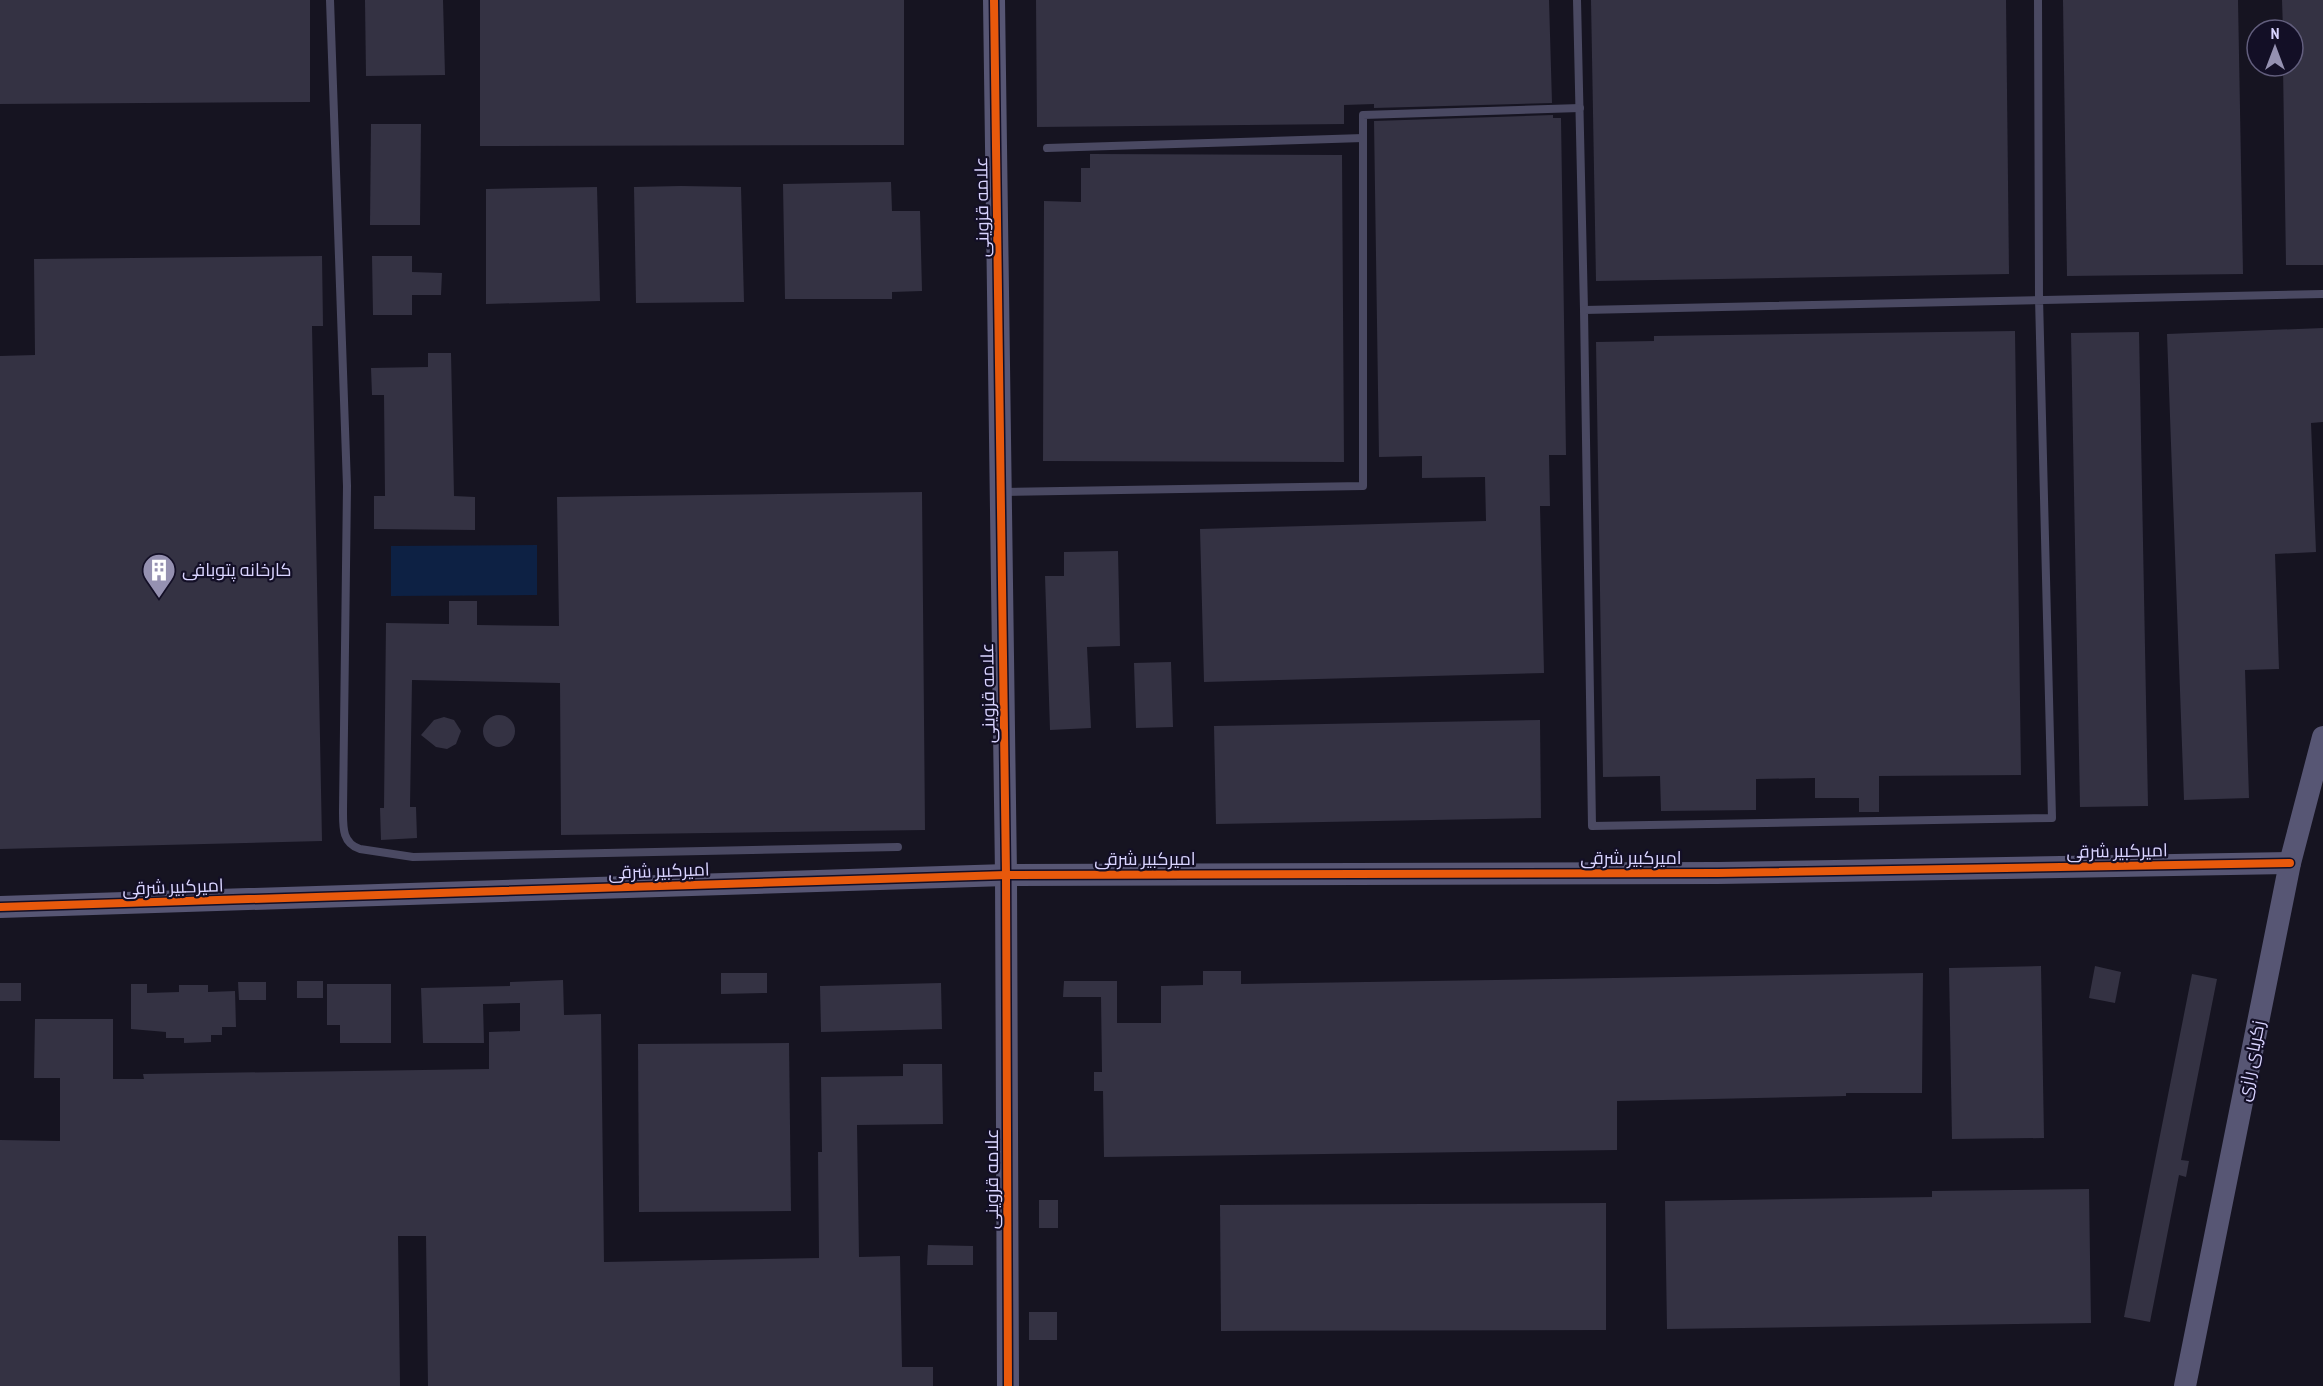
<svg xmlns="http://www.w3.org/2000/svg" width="2323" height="1386" font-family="'PT Sans Narrow',Cairo,sans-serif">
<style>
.water{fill:#0d2144}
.building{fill:#343243}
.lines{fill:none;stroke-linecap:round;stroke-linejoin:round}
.lane{stroke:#4a4962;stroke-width:8}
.secondary{stroke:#575674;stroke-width:22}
.cycleway-casing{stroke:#130f26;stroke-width:11}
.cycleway{stroke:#e8590c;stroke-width:8}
.labels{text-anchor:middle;stroke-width:4.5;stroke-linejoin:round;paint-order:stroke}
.street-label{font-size:18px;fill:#d9d4ff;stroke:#130f26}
.poi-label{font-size:18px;fill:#d9d4ff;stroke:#130f26;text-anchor:start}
</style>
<rect width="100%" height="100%" fill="#161421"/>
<polygon class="water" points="537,545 537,595 391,596 391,546"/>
<g class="building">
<polygon points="0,0 310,0 310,102 0,104"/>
<polygon points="365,0 443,0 445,75 366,76"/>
<polygon points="480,0 904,0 904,145 480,146"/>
<polygon points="1036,0 1549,0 1552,103 1374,108 1374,104 1344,105 1344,124 1037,127"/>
<polygon points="1591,0 2006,0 2009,274 1596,281"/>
<polygon points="2063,0 2238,0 2243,274 2067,276"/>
<polygon points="2282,0 2323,0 2323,265 2286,265 2283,66 2293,66 2293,30 2283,30"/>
<polygon points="1553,115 1553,118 1561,118 1566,455 1549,455 1550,506 1540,506 1544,673 1204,682 1200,529 1486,521 1485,477 1422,478 1422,456 1379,457 1374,121"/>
<polygon points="371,124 421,124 420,225 370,225"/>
<polygon points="1090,154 1342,155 1344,462 1043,461 1044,201 1081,202 1081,168 1090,168"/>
<polygon points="891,182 892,211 920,211 922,291 892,292 892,299 785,299 783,184"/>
<polygon points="681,186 741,187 744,302 636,303 634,187"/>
<polygon points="597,187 600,301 486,304 486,189"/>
<polygon points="322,256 323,326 312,326 322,841 0,849 0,356 35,355 34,259"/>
<polygon points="372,256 412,256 412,272 442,273 441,295 412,295 412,315 373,315"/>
<polygon points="2323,328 2323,422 2311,423 2316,552 2275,554 2279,669 2245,670 2249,798 2184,800 2167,334"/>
<polygon points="2015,331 2021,775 1879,776 1879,812 1859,812 1859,798 1815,798 1815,778 1756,779 1756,810 1661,811 1660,776 1603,777 1596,342 1654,341 1654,336"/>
<polygon points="2139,332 2148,806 2080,807 2071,333"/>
<polygon points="428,353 451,353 454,496 475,497 475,530 374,529 374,496 385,496 384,395 372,395 371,368 428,367"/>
<polygon points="922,492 925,830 561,835 560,683 412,680 410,807 416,807 417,838 381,840 380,808 384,808 386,623 449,624 449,601 477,601 477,625 559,626 557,497"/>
<polygon points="1118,551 1120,646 1087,647 1091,728 1050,730 1045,576 1064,576 1064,552"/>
<polygon points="1171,662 1173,727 1136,728 1134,663"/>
<circle cx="499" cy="731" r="16"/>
<polygon points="444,717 454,720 461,731 456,744 447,749 436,747 421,735 434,720"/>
<polygon points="1540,720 1541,818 1216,824 1214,726"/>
<polygon points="2041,966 2044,1138 1952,1139 1949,968"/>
<polygon points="2095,966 2121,972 2115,1003 2089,998"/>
<polygon points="1203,971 1241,971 1241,984 1923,973 1922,1093 1846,1093 1846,1096 1617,1101 1617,1150 1104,1157 1103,1091 1094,1091 1094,1072 1102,1072 1101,997 1063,997 1064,981 1117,981 1117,1023 1161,1023 1161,986 1203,985"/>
<polygon points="721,973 767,973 767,993 721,994"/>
<polygon points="2192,974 2217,979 2181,1160 2189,1161 2186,1177 2179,1175 2150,1322 2124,1317"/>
<polygon points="563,980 564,1015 601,1014 604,1262 819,1258 818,1152 822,1152 821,1077 903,1076 903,1064 942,1064 943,1124 857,1125 859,1257 900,1256 902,1367 933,1367 933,1386 428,1386 426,1236 398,1236 400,1386 0,1386 0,1140 60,1141 60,1078 34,1078 35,1019 113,1019 113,1079 144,1079 143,1074 489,1069 489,1032 520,1031 520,1003 483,1004 484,1043 423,1043 421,988 510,986 510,982"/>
<rect x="297" y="981" width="26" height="17"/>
<polygon points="238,982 266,982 266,1000 239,1000"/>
<rect x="0" y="983" width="21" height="18"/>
<polygon points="941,983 942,1029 821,1032 820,986"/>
<polygon points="131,984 147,984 147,993 179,992 179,985 208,985 208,992 235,991 236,1027 222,1027 222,1035 211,1035 211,1042 184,1043 184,1038 166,1038 166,1032 131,1029"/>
<polygon points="327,984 391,984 391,1043 340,1043 340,1025 327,1025"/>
<polygon points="789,1043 791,1211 639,1212 638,1044"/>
<polygon points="2089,1189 2091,1323 1667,1329 1665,1201 1932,1197 1932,1191"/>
<rect x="1039" y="1200" width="19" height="28"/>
<polygon points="1606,1203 1606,1330 1221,1331 1220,1205"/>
<polygon points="928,1245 973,1246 973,1265 927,1265"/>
<rect x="1029" y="1312" width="28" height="28"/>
</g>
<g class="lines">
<g class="lane">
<path d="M330 0 347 486 343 810C343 827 342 843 360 849L413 857 898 847"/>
<polyline points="1577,0 1584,310"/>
<polyline points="2038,0 2039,298 2052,818 1592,826 1584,310 2323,294"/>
<polyline points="1047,148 1363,138"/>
<polyline points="1001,492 1363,486 1363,115 1580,108"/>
</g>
<g class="secondary">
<polyline points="994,0 1006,875 1008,1386"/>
<polyline points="0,907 1006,875 1718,873 2290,863"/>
<polyline points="2185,1386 2290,863 2323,737"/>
</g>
<defs>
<g id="cycleway">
<polyline points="994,0 1006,875 1008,1386"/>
<polyline points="0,907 1006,875 1718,873 2290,863"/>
</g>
</defs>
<use href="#cycleway" class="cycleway-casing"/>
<use href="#cycleway" class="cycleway"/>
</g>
<defs>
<symbol id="building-pin" viewBox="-11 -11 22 30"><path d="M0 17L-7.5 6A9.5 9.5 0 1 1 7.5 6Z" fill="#9591b1" stroke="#130f26"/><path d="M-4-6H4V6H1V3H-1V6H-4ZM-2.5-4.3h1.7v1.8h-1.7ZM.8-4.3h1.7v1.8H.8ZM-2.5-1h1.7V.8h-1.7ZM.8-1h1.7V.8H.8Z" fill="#fff"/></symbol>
</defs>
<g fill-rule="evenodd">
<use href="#building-pin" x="140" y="551" width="38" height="52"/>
</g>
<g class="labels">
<g class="street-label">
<text transform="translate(982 207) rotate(-91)" y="6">علامه قزوینی</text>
<text transform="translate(988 693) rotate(-91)" y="6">علامه قزوینی</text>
<text transform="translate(2117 851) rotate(-1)" y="6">امیرکبیر شرقی</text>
<text x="1631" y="864">امیرکبیر شرقی</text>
<text x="1145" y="865">امیرکبیر شرقی</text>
<text transform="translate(659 871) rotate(-2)" y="6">امیرکبیر شرقی</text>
<text transform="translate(173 887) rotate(-2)" y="6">امیرکبیر شرقی</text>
<text transform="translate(2251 1061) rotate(-79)" y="6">زکریای رازی</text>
<text transform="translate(992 1179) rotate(-90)" y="6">علامه قزوینی</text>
</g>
<g class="poi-label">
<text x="182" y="576">کارخانه پتوبافی</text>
</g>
</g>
<g transform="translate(2275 48)"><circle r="28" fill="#130f26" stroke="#625e7d" stroke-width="1.5"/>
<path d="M0-4.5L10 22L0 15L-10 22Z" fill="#9591b1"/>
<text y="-9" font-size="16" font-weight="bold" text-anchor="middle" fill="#d9d4ff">N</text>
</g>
</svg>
